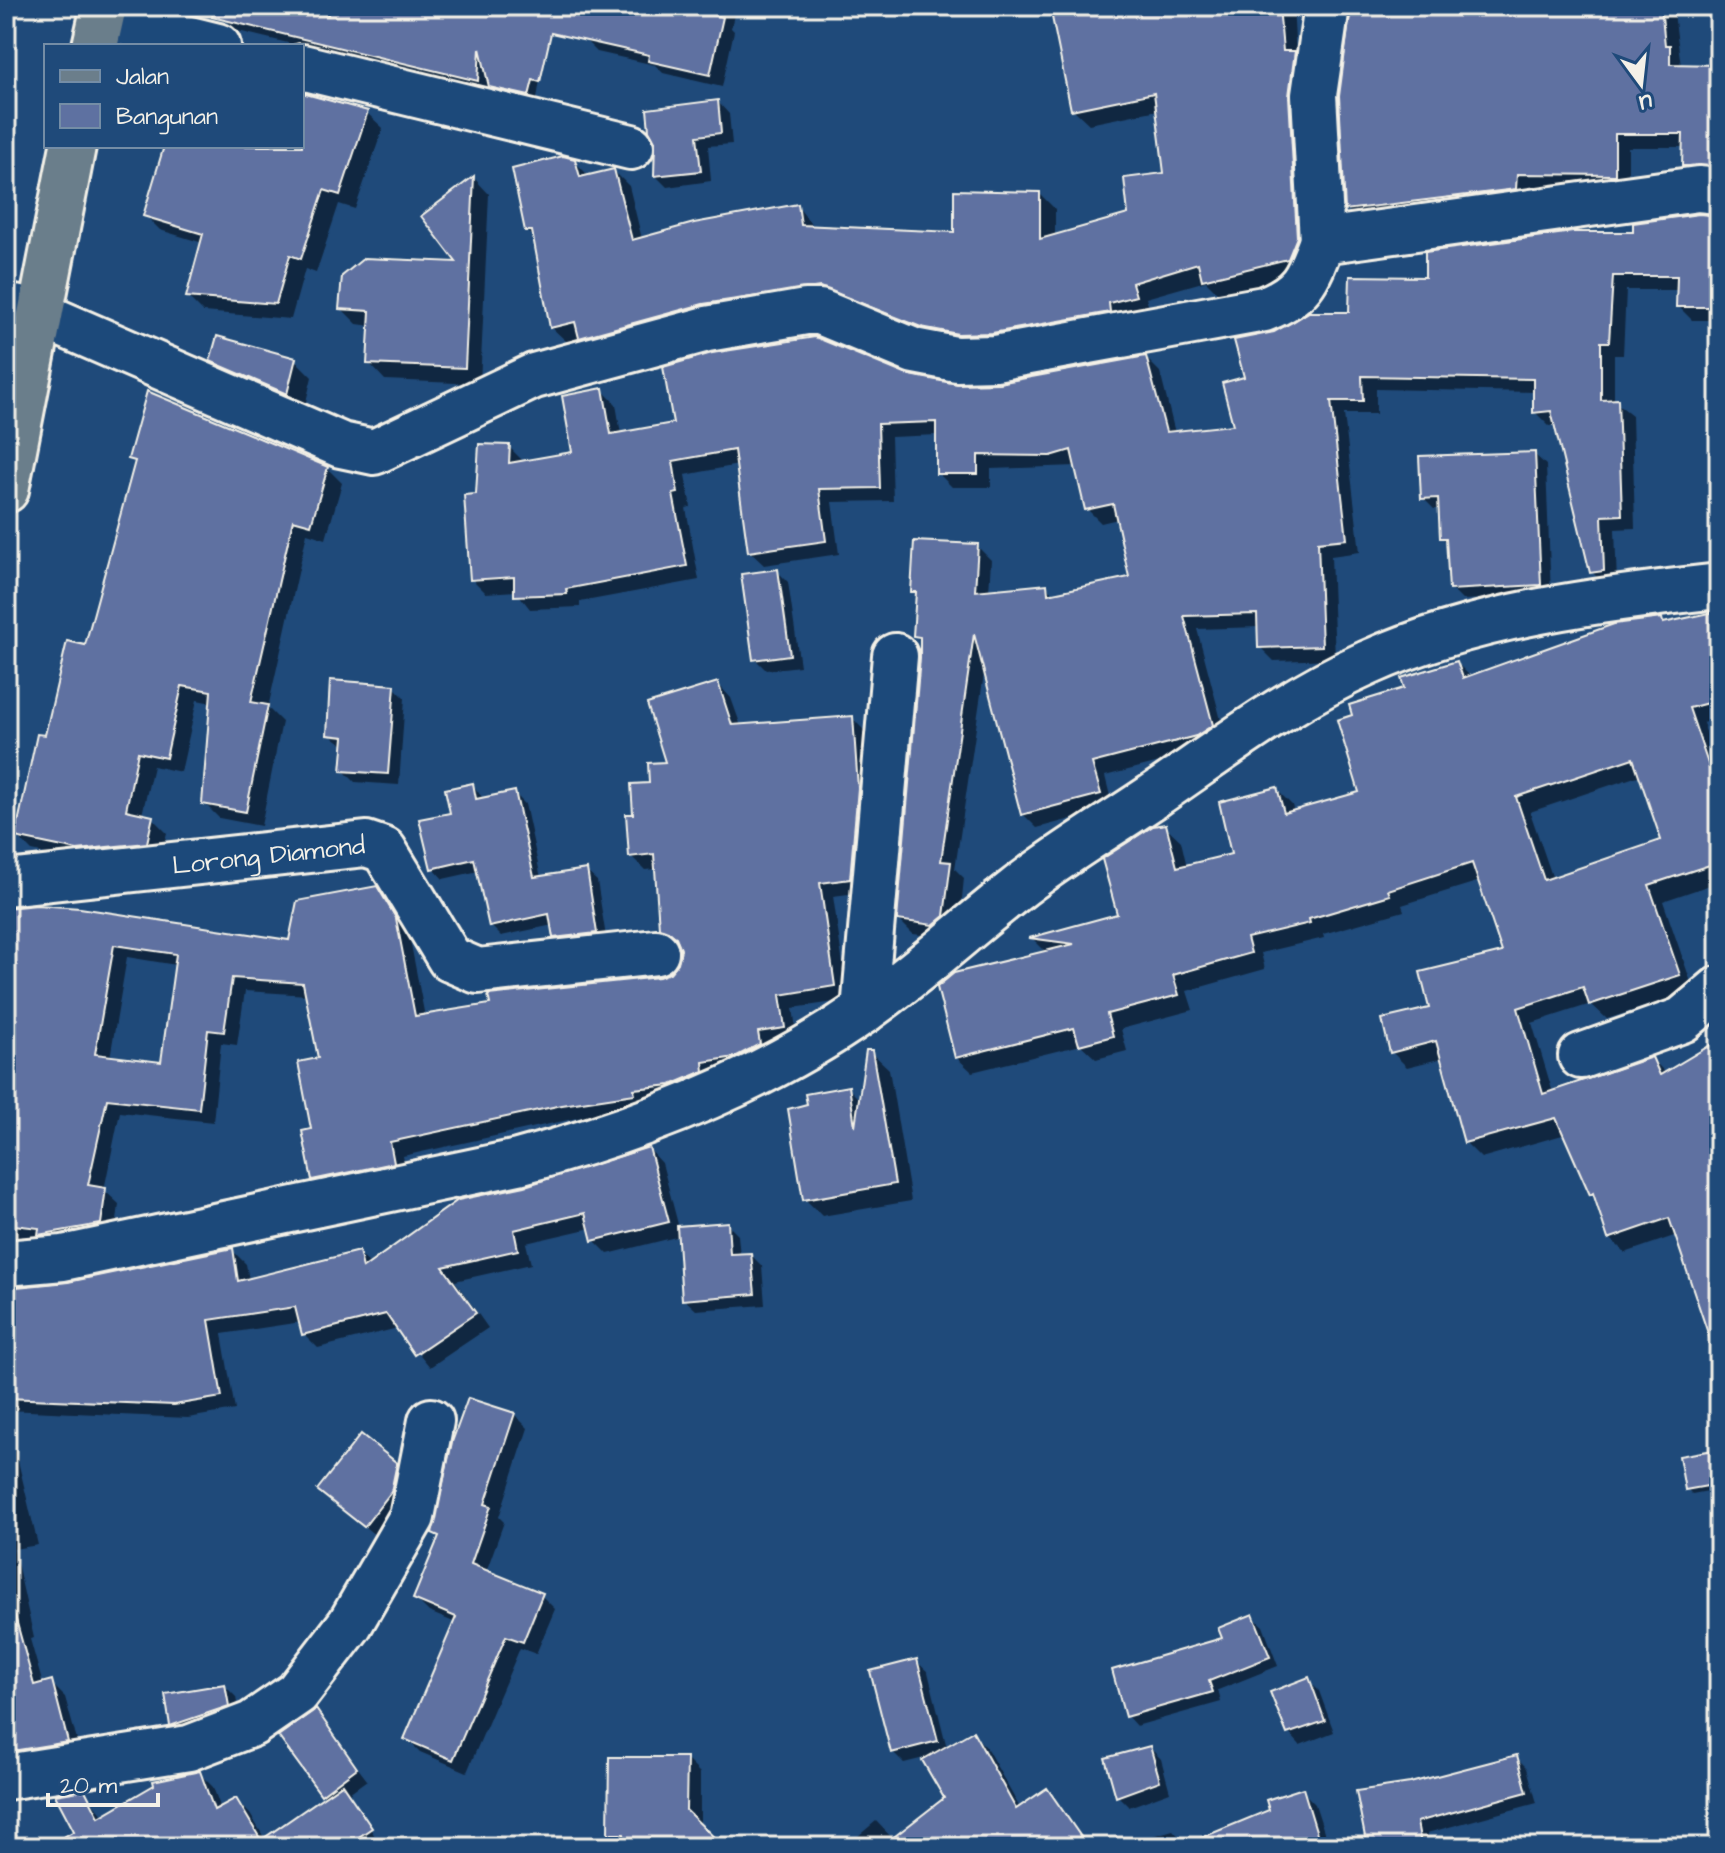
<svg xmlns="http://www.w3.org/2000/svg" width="1725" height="1853" font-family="'Architects Daughter',sans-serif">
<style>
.shadow{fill:#0007;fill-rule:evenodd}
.building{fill:#5e71a1;stroke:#f4f1e8;stroke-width:2;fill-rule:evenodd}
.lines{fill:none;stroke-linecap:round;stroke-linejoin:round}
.minor-casing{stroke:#f4f1e8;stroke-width:50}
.major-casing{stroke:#f4f1e8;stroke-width:50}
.minor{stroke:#1f4a7a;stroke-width:44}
.major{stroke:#6b7e8b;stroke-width:44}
.labels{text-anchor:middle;stroke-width:6;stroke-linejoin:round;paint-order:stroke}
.street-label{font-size:26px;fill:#f4f1e8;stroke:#1f4a7a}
</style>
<rect width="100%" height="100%" fill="#1f4a7a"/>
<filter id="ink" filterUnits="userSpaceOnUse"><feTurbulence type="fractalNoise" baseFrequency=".0125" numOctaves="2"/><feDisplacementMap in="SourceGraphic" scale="16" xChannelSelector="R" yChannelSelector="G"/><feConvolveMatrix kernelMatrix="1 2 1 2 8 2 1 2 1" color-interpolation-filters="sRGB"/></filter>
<g filter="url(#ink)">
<g class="shadow">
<polygon points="229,6 551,6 536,106 503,98 490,84 489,91 238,31 226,20"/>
<polygon points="591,6 736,6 731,28 734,31 722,87 663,73 655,65 597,52 584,39"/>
<polygon points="992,6 1020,6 1017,14"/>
<polygon points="1090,6 1293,6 1296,56 1310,69 1303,274 1220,295 1206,281 1146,298 1150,311 975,349 837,302 596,352 582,339 567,342 551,327 535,239 527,230 512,171 563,158 574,161 589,176 614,171 629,186 642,239 797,206 814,227 956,234 1040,194 1055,209 1055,237 1131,215 1167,175 1158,110 1089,124 1073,109"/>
<polygon points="1353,6 1673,6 1681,66 1719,67 1719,178 1698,179 1684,165 1684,147 1628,147 1628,188 1530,188 1530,202 1361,223 1347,209"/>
<polygon points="302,95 367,113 383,128 355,209 339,204 316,273 305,269 291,319 203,312 188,297 203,243 160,230 145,215 165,146 302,146"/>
<polygon points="718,102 729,114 732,144 708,146 711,181 667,187 656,176"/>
<polygon points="474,178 489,194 480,384 385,380 369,363 371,326 357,324 341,308 460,265"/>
<polygon points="1719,217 1719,320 1692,320 1678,306 1678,290 1626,290 1623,355 1614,355 1614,401 1632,415 1635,528 1615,529 1617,584 1606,586 1592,572 1556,425 1549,426 1535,412 1535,392 1376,389 1376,414 1344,414 1360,552 1331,556 1335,659 1274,661 1260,647 1260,627 1197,629 1226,739 1210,749 1105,776 1113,808 1037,828 1023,814 985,667 955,869 964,878 961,908 947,938 913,934 899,920 922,642 915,635 918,596 913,591 977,546 991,560 989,592 1046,586 1055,595 1131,578 1118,519 1101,523 1087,509 1077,466 991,469 991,487 952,487 938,473 938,435 891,437 893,501 832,502 839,554 764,565 750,552 738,465 685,475 691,507 686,508 699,580 580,602 580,607 530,609 516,591 486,593 472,579 478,496 509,447 525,463 574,453 602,390 616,404 621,434 904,376 956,386 1000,385 1146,358 1160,372 1175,433 1236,427 1247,378 1351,314 1427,279"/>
<polygon points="213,360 295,360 312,377 304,410 230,378"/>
<polygon points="1534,454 1546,465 1551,596 1462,600 1451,589 1448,544 1442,537 1440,509 1434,509 1423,498"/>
<polygon points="130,458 327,468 342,483 326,539 307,533 268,708 282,722 261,826 219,818 204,803 212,703 197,700 181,772 153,766 142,815 152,818 167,833 162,857 94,864 32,851 17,836 46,738 87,647 136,464"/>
<polygon points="777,571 788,582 800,666 766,670 755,659"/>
<path d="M1719 613V719L1703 723 1719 770V882L1663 901 1694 991 1607 1019 1591 1004 1532 1023 1553 1093 1652 1059 1666 1073 1719 1043V1353L1677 1235 1625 1253 1610 1238 1597 1198 1566 1134 1481 1158 1465 1142 1443 1058 1407 1067 1392 1052 1431 1009 1505 954 1480 881 1402 905 1404 911 1323 934 1324 938 1261 953 1265 969 1187 991 1193 1010 1121 1029 1127 1051 1096 1059 1081 1045 972 1072 956 1057 1047 953 1033 939 1119 915 1165 826 1181 841 1187 867 1234 855 1277 790 1292 805 1294 812 1361 793 1406 689 1457 663 1471 677 1661 620 1666 625ZM1641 775 1664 841 1553 879 1530 812Z"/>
<path d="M718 684 731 698 741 726 852 718 866 732 872 803 864 892 833 896 848 1000 793 1008 798 1042 648 1107 577 1118 403 1156 407 1176 327 1193 313 1179V1131L320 1059 308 995 245 991 237 1045 221 1043 213 1122 120 1112 104 1190 119 1204 115 1238 6 1256V908L291 942 376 888 390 902 409 934 425 1017 660 979 671 974 680 964 683 948 661 927 657 869 645 870 631 856 635 816ZM127 957 176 965 162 1064 110 1058Z"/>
<polygon points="394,687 405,698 399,785 355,782 343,770 345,746 329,734"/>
<polygon points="473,785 484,800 514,793 525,804 541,878 586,871 597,881 607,943 566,948 555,937 553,925 501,936 491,926 479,871 443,879 433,868 453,814"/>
<polygon points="871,1052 889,1069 911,1201 822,1216 805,1199 848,1088 861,1101"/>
<polygon points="649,1149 662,1163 679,1228 727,1224 738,1235 740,1256 751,1255 762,1266 765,1305 696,1310 684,1299 680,1236 608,1254 594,1240 591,1228 526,1243 531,1264 455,1281 488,1328 430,1367 398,1328 318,1348 304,1334 301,1322 222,1334 235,1410 188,1418 6,1410 38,1545 14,1549 34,1638 30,1639 43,1685 51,1683 65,1697 81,1755 6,1762 6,1290 68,1284 232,1250 246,1264 249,1280 358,1253 371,1265 525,1188"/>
<polygon points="514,1414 528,1428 499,1517 504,1522 486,1572 541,1595 555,1609 536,1654 520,1648 467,1772 420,1752 406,1738 456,1623 429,1612 415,1598 440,1538 434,1532"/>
<polygon points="1719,1451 1719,1489 1692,1494 1687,1489"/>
<polygon points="396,1464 408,1476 402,1503 376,1536 320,1490"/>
<polygon points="1253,1617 1263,1626 1278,1666 1218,1690 1221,1702 1136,1726 1127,1716"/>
<polygon points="916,1661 928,1672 947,1748 973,1734 986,1747 1020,1808 1047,1791 1090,1847 845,1847 876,1821 894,1840 946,1798 924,1758 904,1763 893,1752"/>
<polygon points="1308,1680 1319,1691 1334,1732 1300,1745 1289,1733"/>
<polygon points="225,1686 236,1697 239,1717 183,1736 172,1725"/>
<polygon points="315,1712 367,1780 349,1793 376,1838 380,1835 385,1843 378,1847 53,1847 77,1832 84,1792 104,1816 199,1773 213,1787 221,1809 236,1800 250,1814 265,1839 326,1797 322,1793"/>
<polygon points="1150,1748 1161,1759 1170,1792 1129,1807 1118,1796 1108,1760"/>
<polygon points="1516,1757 1527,1768 1537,1803 1427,1833 1430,1847 1369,1847 1359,1793 1410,1785"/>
<polygon points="686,1759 700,1773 700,1826 722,1847 623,1847 610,1834"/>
<polygon points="1302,1791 1315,1804 1329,1847 1132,1847 1131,1842 1173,1830 1186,1844 1271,1811"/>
<polygon points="1719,1837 1719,1847 1710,1847"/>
</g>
<g class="building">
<polygon points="214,6 293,6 328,15 330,6 704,6 703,13 723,17 710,75 648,61 649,55 551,33 540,82 533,80 529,96 489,87 480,48 478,81 212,17"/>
<polygon points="1080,6 1279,6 1283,51 1295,51 1289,96 1297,237 1288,259 1202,280 1198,263 1132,283 1136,296 1109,303 1110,312 992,333 958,334 921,327 820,287 703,304 579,338 575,322 550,328 532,231 525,231 512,169 563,156 575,159 580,177 614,169 632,240 694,223 798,204 801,225 954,232 954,190 1040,192 1040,239 1128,214 1124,178 1164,173 1154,93 1071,110 1051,12"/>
<polygon points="1351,6 1661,6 1665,45 1670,45 1670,64 1719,65 1719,166 1682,166 1683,134 1615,134 1615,175 1517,174 1516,189 1345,210 1339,96"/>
<polygon points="302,93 368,111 340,195 324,190 301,259 290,255 276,304 186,297 203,234 143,216 164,146 302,146"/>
<polygon points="718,100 721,133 697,136 701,171 654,176 655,141 649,130 647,109"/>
<polygon points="474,176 465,368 367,364 370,311 339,309 342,276 364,258 456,262 421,216"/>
<polygon points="1699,214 1719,216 1719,307 1676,307 1677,276 1613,276 1609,342 1601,342 1601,400 1618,399 1622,515 1602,516 1604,571 1590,573 1551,411 1533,413 1533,379 1362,376 1363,401 1331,401 1347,539 1318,542 1322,646 1258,648 1257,614 1184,616 1213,725 1196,736 1092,763 1101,794 1021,815 974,634 941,861 951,862 947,893 944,916 933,925 897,920 920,658 920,637 913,636 916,592 911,592 914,541 978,544 975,591 1047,584 1048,594 1129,577 1113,504 1085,510 1071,450 1051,456 978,455 978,474 936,474 936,422 878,424 880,488 819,489 826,541 748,552 734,450 673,461 678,493 673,494 687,566 566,589 567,594 514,596 514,577 470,580 464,495 476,494 479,444 510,445 509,463 572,452 562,396 603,388 611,434 673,423 663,367 712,353 815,337 905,374 957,384 999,383 1146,356 1166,432 1233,425 1222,383 1244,377 1234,340 1274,332 1309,312 1349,312 1350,276 1425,277 1425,252 1573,232 1633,232 1633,223"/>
<polygon points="217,336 296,358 287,394 210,361"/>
<polygon points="147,391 328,467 311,525 293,520 251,702 268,705 246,812 202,804 211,691 182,686 166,758 138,752 126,810 153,816 147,843 77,850 15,837 37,734 45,735 67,641 85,645 135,461 128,459"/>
<polygon points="1535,452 1541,585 1449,590 1446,538 1440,538 1438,498 1421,499 1419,456"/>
<polygon points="778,569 790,655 753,660 741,574"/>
<path d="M1719 611V700L1689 708 1719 796V862L1649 885 1680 975 1589 1005 1583 987 1518 1008 1543 1094 1652 1057 1660 1075 1719 1040V1351H1714L1669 1218 1608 1239 1593 1193 1590 1195 1556 1118 1464 1143 1436 1041 1390 1053 1382 1019 1429 1008 1420 972 1502 952 1472 863 1388 890 1390 895 1309 919 1310 923 1247 938 1251 953 1173 975 1179 995 1107 1014 1113 1036 1079 1045 1074 1028 955 1058 937 987 954 973 1074 944 1029 938 1117 914 1102 859 1153 826 1166 824 1177 867 1231 854 1219 802 1277 787 1284 813 1359 792 1337 720 1352 715 1349 705 1404 688 1401 678 1457 661 1463 678 1614 624 1662 618 1663 623ZM1633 758 1661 840 1544 880 1516 797Z"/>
<polygon points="330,680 395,685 388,774 341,771 344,737 327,735"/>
<path d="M718 682 732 725 853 716 858 788 850 879 820 883 835 986 780 995 785 1028 758 1032 760 1044 735 1057 703 1062 704 1071 671 1085 634 1089 635 1094 562 1105 390 1142 394 1163 312 1180 302 1131 311 1129 298 1062 318 1058 303 983 232 978 224 1032 208 1030 199 1109 107 1099 88 1185 106 1188 101 1224 38 1235 39 1228 6 1224V908L37 905 80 908 289 940 297 901 377 886 396 918 415 1016 490 1004 488 995 659 977 670 973 678 963 681 949 676 937 659 928 654 854 629 857 626 814H633L631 784 649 783 648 763 665 762 647 704ZM114 945 176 954 161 1062 95 1054Z"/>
<polygon points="473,783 476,799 515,791 534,877 587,869 597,933 553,938 549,914 489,927 474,859 431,869 419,819 450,813 445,789"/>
<polygon points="866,1050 872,1050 895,1184 803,1200 788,1109 807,1104 805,1094 849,1086 855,1126"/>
<polygon points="649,1147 669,1222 592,1241 585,1213 514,1230 518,1250 443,1267 476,1313 414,1355 386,1314 302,1335 295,1307 209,1320 222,1397 174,1405 6,1398 6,1288 68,1282 233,1248 238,1281 359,1251 363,1268 458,1200 525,1186"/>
<polygon points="728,1222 730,1254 751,1253 755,1294 682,1300 677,1226"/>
<polygon points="468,1398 515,1413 485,1504 491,1506 471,1564 543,1593 523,1642 506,1636 453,1760 404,1739 456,1617 413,1599 439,1536 432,1533 452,1442"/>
<polygon points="361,1434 397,1463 391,1492 364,1527 317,1490"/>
<polygon points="1719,1449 1719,1484 1685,1490 1679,1456"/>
<polygon points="1253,1614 1270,1657 1209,1681 1213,1692 1125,1717 1112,1670 1222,1638 1218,1628"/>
<polygon points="15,1616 34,1685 52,1680 68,1742 6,1752 6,1618"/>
<polygon points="917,1659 938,1741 891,1753 870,1671"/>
<polygon points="1309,1677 1325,1721 1287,1734 1270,1692"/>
<polygon points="225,1684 229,1706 170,1726 165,1694"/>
<polygon points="316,1709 357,1768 321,1795 278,1736"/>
<polygon points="973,1731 1016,1809 1047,1788 1088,1847 881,1847 944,1798 922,1760"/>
<polygon points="1150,1746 1160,1781 1116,1797 1105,1758"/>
<polygon points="1517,1755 1527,1792 1417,1822 1421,1844 1367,1847 1356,1791 1410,1783"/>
<polygon points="609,1757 687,1757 686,1810 724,1847 626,1847 624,1834 608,1834"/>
<polygon points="200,1771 214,1810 236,1798 261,1840 342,1784 372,1828 344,1847 46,1847 74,1831 55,1795 85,1790 99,1817 154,1785 153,1781"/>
<polygon points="1303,1788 1321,1847 1179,1847 1269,1810 1266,1800"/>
</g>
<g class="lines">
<defs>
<g id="minor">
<polyline points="101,17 218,46"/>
<polyline points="302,67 631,147"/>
<polyline points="1322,241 1314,95 1327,6"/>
<path d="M6 306 39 314 341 445 374 452 534 376 707 329 806 312H820L914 351 956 359 995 358 1264 309C1303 294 1308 278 1322 241L1698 189 1719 191"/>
<path id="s1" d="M6 883 366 844 384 850 450 959 478 971 656 952"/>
<polyline points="864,1011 895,656"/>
<polyline points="1581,1056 1682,1020 1719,989"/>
<path d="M6 1263 63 1258 518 1162C638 1130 763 1082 865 1010 917 974 964 930 1014 891 1058 856 1108 827 1155 795 1224 748 1291 697 1368 663 1477 614 1602 599 1719 586"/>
<polyline points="6,1777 189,1748 252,1724 297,1693 350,1624 412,1517 431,1421"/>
</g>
<g id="major">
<polyline points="95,46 104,6"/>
<polyline points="6,490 73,146"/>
</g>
</defs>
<use href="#minor" class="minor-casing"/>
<use href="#major" class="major-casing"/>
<use href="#minor" class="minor"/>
<use href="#major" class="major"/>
</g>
</g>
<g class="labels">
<g class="street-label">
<text dy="9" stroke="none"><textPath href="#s1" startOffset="264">Lorong Diamond</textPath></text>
</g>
</g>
<rect width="1725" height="1853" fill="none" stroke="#1f4a7a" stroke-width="32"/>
<rect x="16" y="16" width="1693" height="1821" fill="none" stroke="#f4f1e8" stroke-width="3" filter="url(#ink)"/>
<rect x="44" y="44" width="260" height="104" fill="#1f4a7a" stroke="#748da6" stroke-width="2"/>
<rect x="60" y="70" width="40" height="12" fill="#6b7e8b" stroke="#748da6" stroke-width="2"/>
<text x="116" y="84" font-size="24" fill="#f4f1e8">Jalan</text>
<rect x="60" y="104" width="40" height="24" fill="#5e71a1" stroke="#748da6" stroke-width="2"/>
<text x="116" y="124" font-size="24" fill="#f4f1e8">Bangunan</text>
<g transform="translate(1641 84) rotate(165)" stroke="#1f4a7a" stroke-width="6" paint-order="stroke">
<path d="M0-6L14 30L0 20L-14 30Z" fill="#f4f1e8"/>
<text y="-12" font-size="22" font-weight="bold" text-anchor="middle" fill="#f4f1e8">U</text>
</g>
<path d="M48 1793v12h110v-12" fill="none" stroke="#f4f1e8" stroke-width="4"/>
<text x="60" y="1793" font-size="24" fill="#f4f1e8" stroke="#1f4a7a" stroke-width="6" paint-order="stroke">20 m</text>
</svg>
